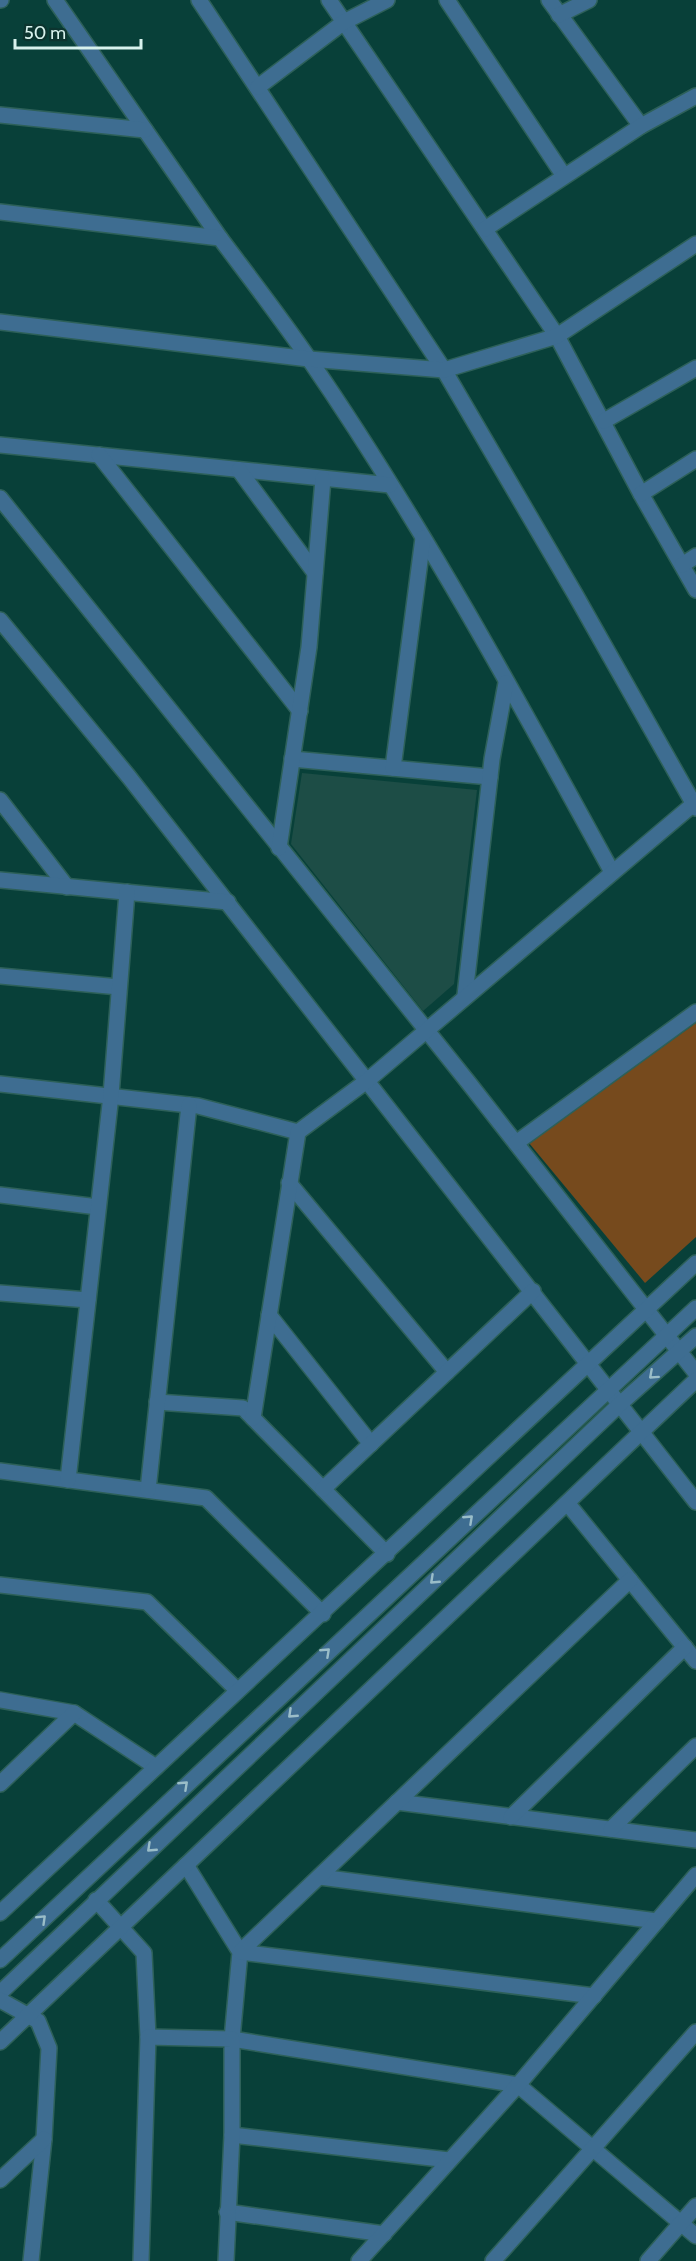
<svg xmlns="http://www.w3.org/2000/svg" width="696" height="2261" font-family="Cabin,sans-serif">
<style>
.built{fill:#1d4d46}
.green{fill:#764a1d}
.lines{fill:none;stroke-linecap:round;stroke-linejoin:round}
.minor-casing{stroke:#2d6059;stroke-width:18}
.minor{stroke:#3e6d91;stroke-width:15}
.oneway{stroke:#9abdc8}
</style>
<rect width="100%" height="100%" fill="#084039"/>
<polygon class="built" points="302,773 477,790 454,984 423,1011 291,844"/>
<polygon class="green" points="696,1023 696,1237 645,1283 529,1143"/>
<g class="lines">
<defs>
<g id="minor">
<polyline points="0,0 1,0"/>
<polyline points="55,0 220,238"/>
<polyline points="199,0 444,370 575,594 696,808"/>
<polyline points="329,0 557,336 641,494 696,590"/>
<polyline points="447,0 564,176"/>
<polyline points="549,0 641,126"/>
<polyline points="559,15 589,0"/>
<polyline points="258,87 344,22 387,0"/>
<polyline points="0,115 145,130"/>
<path d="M0 212 220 238C250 278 281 318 309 359 421 522 517 698 612 872"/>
<polyline points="485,229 641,126 696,96"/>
<polyline points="0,322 309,359 444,370 557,336 696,244"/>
<polyline points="604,421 696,368"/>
<polyline points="0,445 390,485"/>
<polyline points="99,455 300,711"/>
<polyline points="239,470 315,573"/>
<polyline points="641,494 696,459"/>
<polyline points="0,498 468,1082 696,1373"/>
<polyline points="682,565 696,556"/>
<polyline points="0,620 129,777 696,1502"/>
<polyline points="292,759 490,777"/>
<polyline points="393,768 423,538"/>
<polyline points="0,800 67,887"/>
<polyline points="279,848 309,647 323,479"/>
<polyline points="0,880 228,902"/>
<polyline points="0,976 119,987"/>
<polyline points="465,995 492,759 506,683"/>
<polyline points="0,1084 198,1106 298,1132"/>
<polyline points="516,1143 696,1012"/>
<polyline points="289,1183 447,1372"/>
<polyline points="0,1195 98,1207"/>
<polyline points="0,1293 88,1300"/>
<polyline points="269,1315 371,1444"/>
<polyline points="157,1402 243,1408 387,1554"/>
<polyline points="253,1418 298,1132 368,1080 696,802"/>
<polyline points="0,1471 206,1498 323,1614"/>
<polyline points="68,1480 111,1095 127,892"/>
<polyline points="323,1489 533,1291"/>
<polyline points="148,1490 189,1105"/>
<polyline points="568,1504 696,1661"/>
<polyline points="0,1585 147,1602 237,1690"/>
<polyline points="0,1700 74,1713 156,1767"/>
<polyline points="0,1784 74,1713"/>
<polyline points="397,1802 696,1840"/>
<polyline points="511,1817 685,1647"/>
<polyline points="611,1829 696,1746"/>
<polyline points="186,1865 240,1952 232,2039 518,2085 696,2236"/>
<polyline points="320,1877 657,1921"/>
<polyline points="96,1900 144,1953 148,2037"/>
<polyline points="0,1913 696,1263"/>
<polyline points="0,1960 696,1308"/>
<polyline points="0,1993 620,1404 696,1336"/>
<polyline points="594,1996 240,1952 630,1580"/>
<polyline points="0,2000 38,2021 49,2048 44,2139 31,2261"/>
<polyline points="0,2042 696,1380"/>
<polyline points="232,2135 449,2160"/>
<polyline points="0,2180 44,2139"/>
<polyline points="227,2212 384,2234"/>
<polyline points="141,2261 148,2037 232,2039 232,2135 226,2261"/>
<polyline points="359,2261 518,2085 696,1875"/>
<polyline points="493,2261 696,2032"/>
<polyline points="648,2261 696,2206"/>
</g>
</defs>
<use href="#minor" class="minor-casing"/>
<use href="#minor" class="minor"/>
</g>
<defs><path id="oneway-chevron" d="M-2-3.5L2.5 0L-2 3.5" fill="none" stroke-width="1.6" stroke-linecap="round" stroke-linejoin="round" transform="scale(1.5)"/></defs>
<g class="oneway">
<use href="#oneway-chevron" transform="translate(653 1375) rotate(138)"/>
<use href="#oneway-chevron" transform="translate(469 1519) rotate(-43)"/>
<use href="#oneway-chevron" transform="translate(434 1580) rotate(137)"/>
<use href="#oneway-chevron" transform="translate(326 1652) rotate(-43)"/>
<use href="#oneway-chevron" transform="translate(292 1714) rotate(137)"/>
<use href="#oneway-chevron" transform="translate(184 1785) rotate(-43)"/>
<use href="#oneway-chevron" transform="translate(151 1848) rotate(137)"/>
<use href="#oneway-chevron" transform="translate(42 1919) rotate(-44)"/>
</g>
<path d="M15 39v9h126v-9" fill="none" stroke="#d8f2ed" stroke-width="3"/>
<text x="24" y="39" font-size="18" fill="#d8f2ed" stroke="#0c342f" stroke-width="4.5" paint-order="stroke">50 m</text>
</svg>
